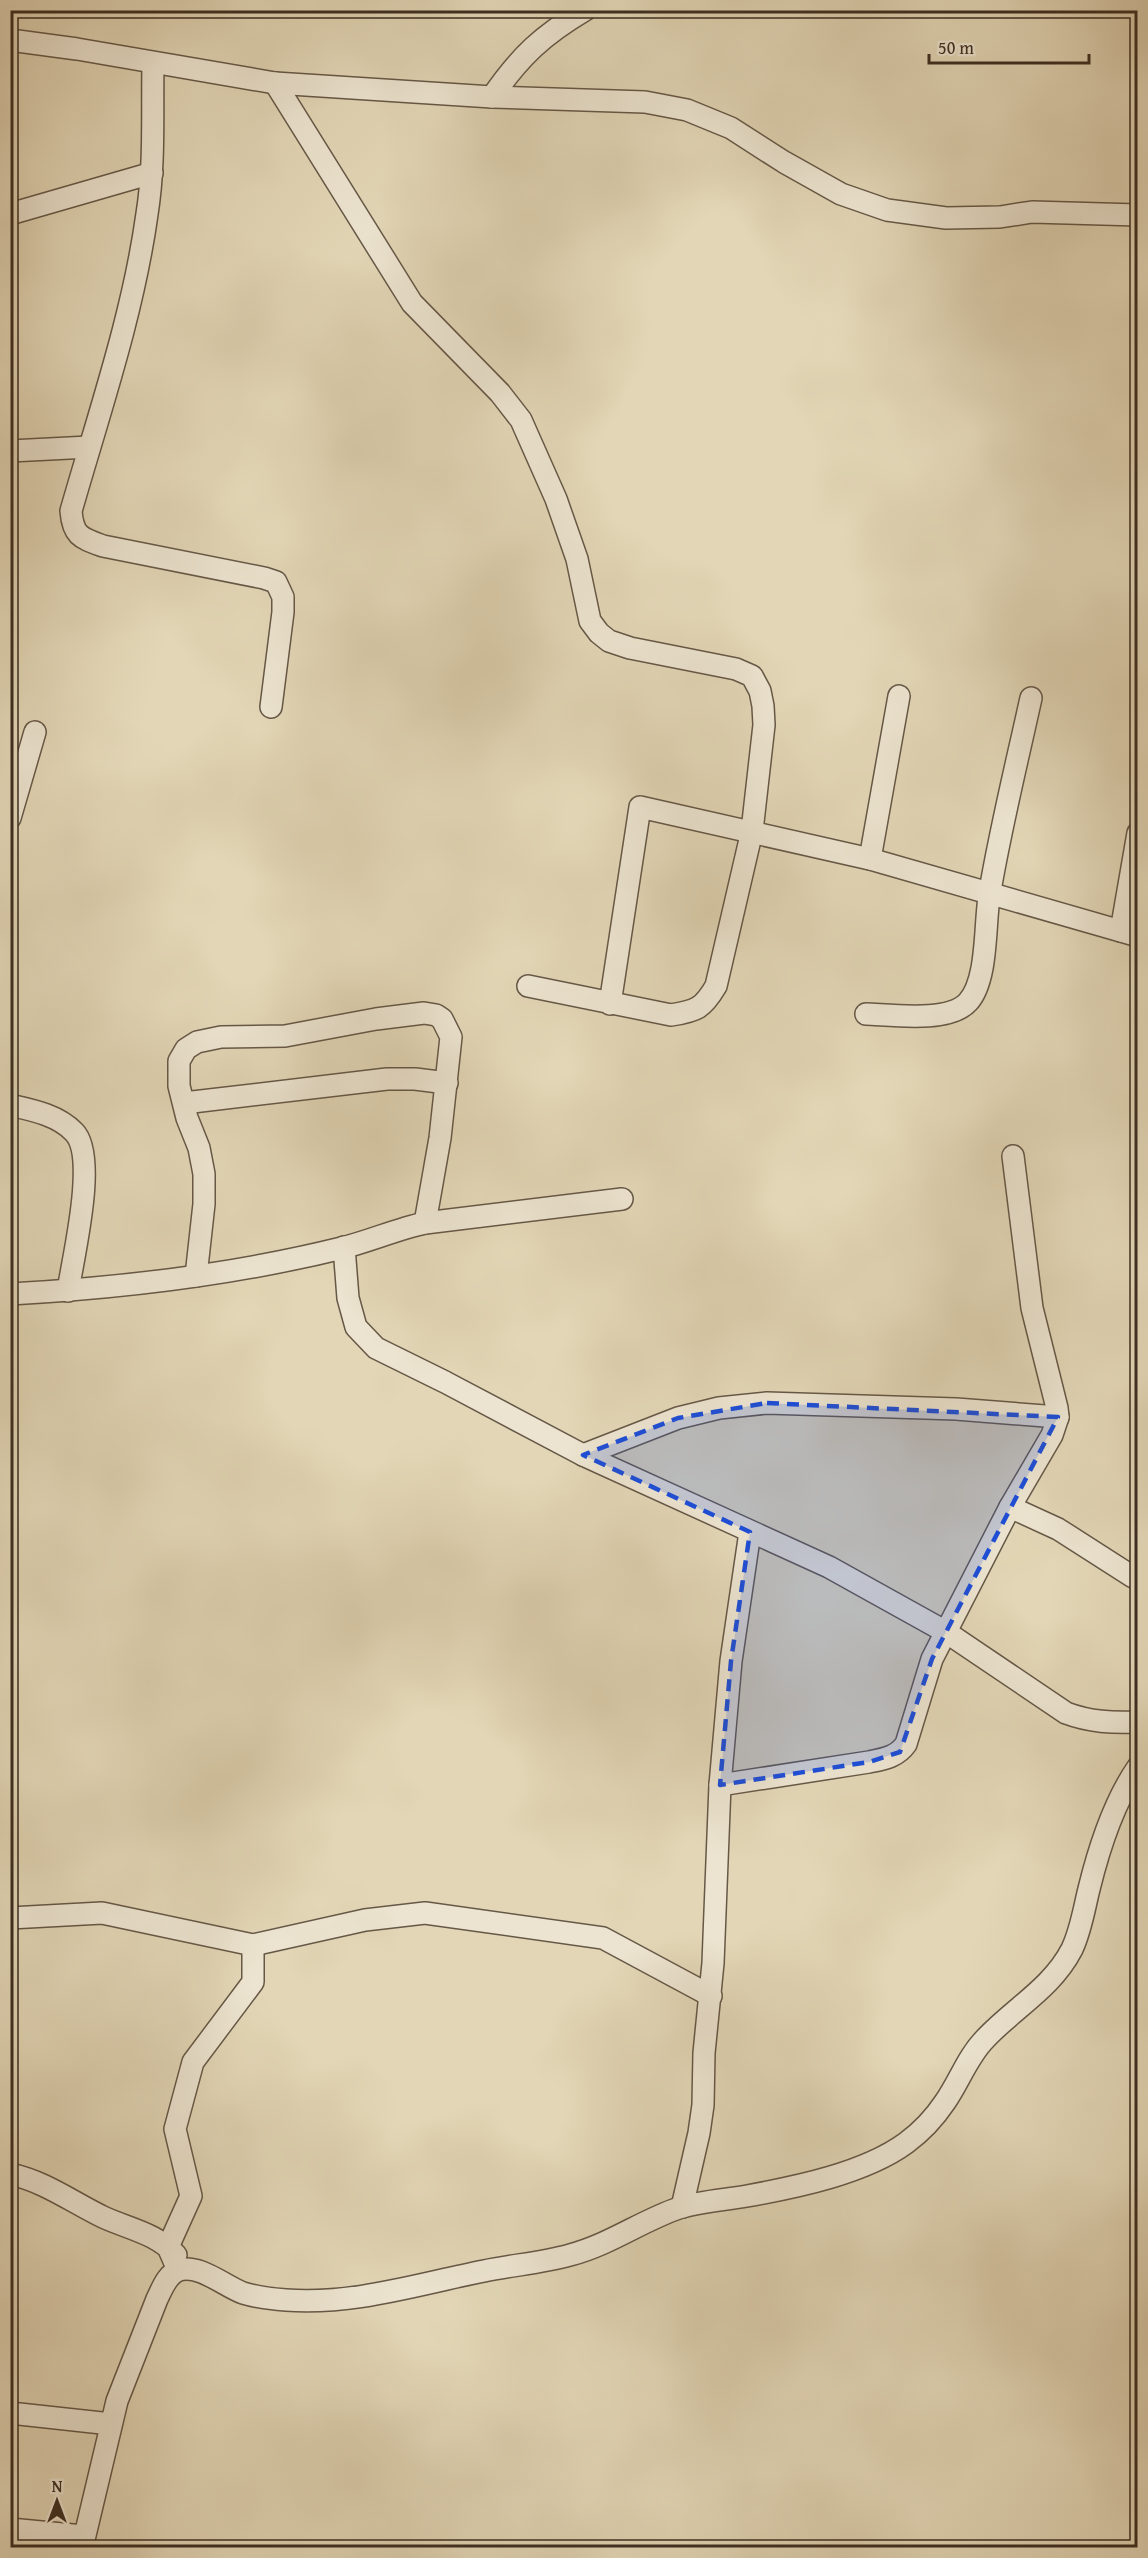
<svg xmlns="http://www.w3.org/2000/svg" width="1148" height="2558" font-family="'Gentium Book Plus',serif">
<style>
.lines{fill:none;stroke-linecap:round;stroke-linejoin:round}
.minor-casing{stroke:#665847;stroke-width:24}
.minor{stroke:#ece4d0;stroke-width:21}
.marked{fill:#1d4ed8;fill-opacity:0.2;stroke:#1d4ed8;stroke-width:4.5;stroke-dasharray:12 8;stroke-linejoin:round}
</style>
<rect width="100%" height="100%" fill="#e2d6b6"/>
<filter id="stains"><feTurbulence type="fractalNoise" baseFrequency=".00333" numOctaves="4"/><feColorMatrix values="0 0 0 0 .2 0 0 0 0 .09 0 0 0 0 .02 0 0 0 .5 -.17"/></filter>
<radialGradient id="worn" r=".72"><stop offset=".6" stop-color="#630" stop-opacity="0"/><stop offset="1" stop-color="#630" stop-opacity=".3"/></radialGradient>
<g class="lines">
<defs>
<g id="minor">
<polyline points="10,40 77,49 275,83 492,97 645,102 687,110 731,128 784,162 841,194 887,210 946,218 1000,217 1032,212 1138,215"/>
<path d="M153 63C152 113 155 164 147 214 133 315 99 413 71 511 73 536 81 538 103 546L264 578 276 582 283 597V612L271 707"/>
<path d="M275 83 412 303 500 393 521 420 556 499 577 559 590 621 599 633 609 641 630 648 736 669 752 676 760 691 763 706 764 725 752 831 716 986C703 1008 697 1011 671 1015L528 986"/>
<path d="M492 97C520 56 543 35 585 10"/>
<polyline points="10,214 152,173"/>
<polyline points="10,451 89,447"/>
<polyline points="10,818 35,732"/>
<polyline points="870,859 899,696"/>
<polyline points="1121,931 1138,833"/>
<polyline points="610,1004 640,807 870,859 1138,936"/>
<path d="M866 1014C892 1015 949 1023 968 1002 989 979 984 921 990 891 1001 826 1017 762 1031 698"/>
<polyline points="184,1103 387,1079 415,1079 447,1083"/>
<path d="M10 1105C32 1110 58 1115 74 1132 98 1156 73 1257 68 1291"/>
<path d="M344 1247 348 1298 356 1327 376 1348 445 1382 583 1455 829 1567 946 1632 1066 1713C1090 1722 1112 1723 1138 1722"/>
<polyline points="196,1276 204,1204 204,1174 199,1148 187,1118 179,1086 179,1061 186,1049 197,1042 221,1037 285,1036 376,1019 424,1013 436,1015 442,1019 451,1037 440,1138 425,1223"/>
<path d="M10 1294C122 1288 233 1275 342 1248 370 1241 397 1229 425 1223L622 1199"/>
<polyline points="583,1455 678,1418 719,1408 767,1403 956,1409 1058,1417"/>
<polyline points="1010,1507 1058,1529 1133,1577"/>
<path d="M720 1785 869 1762C884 1759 897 1757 906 1744L932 1659 1010 1507 1052 1435 1058 1417 1057 1408 1032 1308 1013 1156"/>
<polyline points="10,1918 102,1913 253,1945 365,1920 425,1913 603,1938 711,1996"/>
<path d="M10 2174C44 2181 72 2202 103 2217 129 2229 156 2233 176 2255"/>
<polyline points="682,2207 699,2133 703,2105 704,2053 713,1963 720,1785 731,1661 750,1532"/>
<polyline points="178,2270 168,2247 191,2196 175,2129 193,2062 253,1982 253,1945"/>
<polyline points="10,2413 111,2424"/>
<polyline points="10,2529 83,2536"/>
<path d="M82 2548 117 2401 157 2299C162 2289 167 2274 179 2270 200 2264 224 2286 243 2293 256 2297 272 2299 286 2300 354 2305 418 2284 484 2271 512 2265 542 2263 570 2255 611 2244 641 2221 679 2208 701 2201 724 2200 747 2196 797 2187 865 2173 906 2143 921 2132 935 2117 945 2102 959 2082 968 2056 985 2039 1014 2008 1052 1988 1072 1949 1081 1930 1084 1909 1089 1889 1099 1848 1113 1803 1138 1767"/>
</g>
</defs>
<use href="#minor" class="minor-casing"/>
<use href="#minor" class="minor"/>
</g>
<path class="marked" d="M767 1403 1058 1417 932 1659 900 1752 869 1762 720 1785 731 1661 750 1532 583 1455 678 1418Z"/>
<rect width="1148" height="2558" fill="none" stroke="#e2d6b6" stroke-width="36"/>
<rect x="12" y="12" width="1124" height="2534" fill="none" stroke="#3d2e22" stroke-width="3"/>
<rect x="18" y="18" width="1112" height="2522" fill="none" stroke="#3d2e22" stroke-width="1.5"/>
<g transform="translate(57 2501)" stroke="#ece4d0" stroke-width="4.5" paint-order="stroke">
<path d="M0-4.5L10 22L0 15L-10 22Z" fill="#3d2e22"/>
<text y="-9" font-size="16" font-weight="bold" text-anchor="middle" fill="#3d2e22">N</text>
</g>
<path d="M929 54v9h160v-9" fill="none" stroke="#3d2e22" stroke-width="3"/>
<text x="938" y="54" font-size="18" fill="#3d2e22" stroke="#ece4d0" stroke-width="4.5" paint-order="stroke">50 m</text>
<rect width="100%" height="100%" filter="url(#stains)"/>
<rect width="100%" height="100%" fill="url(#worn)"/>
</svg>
